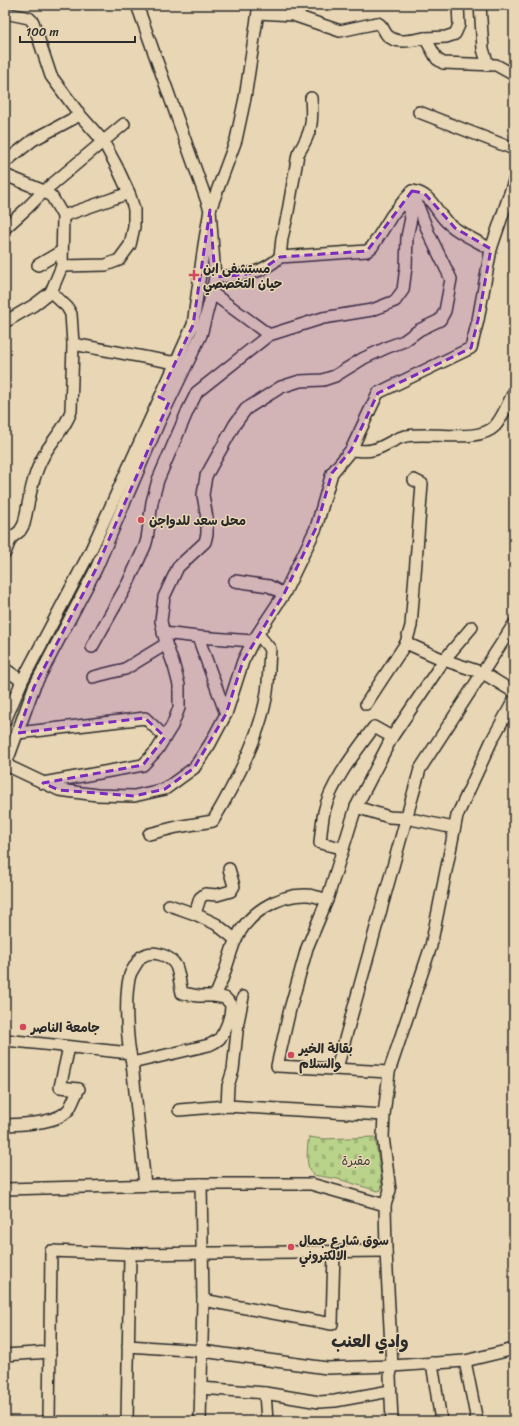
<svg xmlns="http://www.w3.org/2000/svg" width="519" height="1426" font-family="Sriracha,'Playpen Sans Arabic',sans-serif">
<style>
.cemetery{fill:url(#cemetery-stones);stroke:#727f5a}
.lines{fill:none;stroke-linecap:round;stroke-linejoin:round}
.minor-casing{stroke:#2b2b2b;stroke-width:14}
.minor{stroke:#e8d6b4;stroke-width:11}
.marked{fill:#7b2cbf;fill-opacity:0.2;stroke:#7b2cbf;stroke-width:3;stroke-dasharray:8 5;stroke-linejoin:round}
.poi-dot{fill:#d1495b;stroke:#e8d6b4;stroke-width:1.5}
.labels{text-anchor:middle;stroke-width:3;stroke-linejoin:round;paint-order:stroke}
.poi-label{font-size:13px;font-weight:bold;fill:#2b2b2b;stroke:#e8d6b4;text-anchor:start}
.park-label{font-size:13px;fill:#404439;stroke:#e8d6b4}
.district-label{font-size:17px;font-weight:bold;fill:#2b2b2b;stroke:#e8d6b4}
</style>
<defs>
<pattern id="cemetery-stones" width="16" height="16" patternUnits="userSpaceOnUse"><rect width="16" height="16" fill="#bad38a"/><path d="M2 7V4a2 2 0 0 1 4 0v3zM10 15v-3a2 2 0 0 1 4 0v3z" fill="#a0b577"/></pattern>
</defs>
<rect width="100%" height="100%" fill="#e8d6b4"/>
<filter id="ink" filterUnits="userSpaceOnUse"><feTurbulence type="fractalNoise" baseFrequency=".025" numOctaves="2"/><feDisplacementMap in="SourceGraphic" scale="8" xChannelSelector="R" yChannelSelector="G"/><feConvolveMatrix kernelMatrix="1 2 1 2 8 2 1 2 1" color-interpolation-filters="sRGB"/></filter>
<g filter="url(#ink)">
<path class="cemetery" d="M309 1137 323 1139 375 1137 382 1182 381 1190 378 1191 338 1179 313 1175C305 1168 307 1147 309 1137Z"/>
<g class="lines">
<defs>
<g id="minor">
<polyline points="480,5 483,49 488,65"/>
<polyline points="5,13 29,18 33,22 51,76 80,115 103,141 117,167 129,193"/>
<path d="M258 13 293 15 340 31 377 23C383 25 383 30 387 35 396 45 414 40 425 38L437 59 443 63 496 65 514 75"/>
<polyline points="425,38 446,37 455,34 459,25 458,5"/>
<polyline points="419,112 514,149"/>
<polyline points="5,162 33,140 80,115"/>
<polyline points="5,175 44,191 52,197 63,216 62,266 51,292 34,305 5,322"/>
<polyline points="5,228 25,210 44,191 124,124"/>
<path d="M280 257 282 238 287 217 298 154C312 131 313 123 311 98"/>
<polyline points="38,265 62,251"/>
<polyline points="62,266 106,265 119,260 130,245 134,227 134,209 129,193 63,216"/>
<path d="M215 277C241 275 259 276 280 257L367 251 372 247 392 215 412 191C429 193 434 207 444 219 454 231 477 241 491 249"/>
<polyline points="212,293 269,335"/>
<polyline points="73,344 176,363"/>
<path d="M351 450C358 450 366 452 372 450 384 448 394 438 406 436 430 431 478 444 495 426 503 417 508 403 514 392"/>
<path d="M5 553 11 538 20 531 24 524C29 501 32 476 44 455 52 440 66 428 71 411L73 344 71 314 67 307 51 292"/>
<polyline points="235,581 269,586 284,594"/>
<polyline points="163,633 198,637 253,641"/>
<polyline points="198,637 226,714"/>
<polyline points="406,643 411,626 422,484 414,480"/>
<polyline points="92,647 128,583 145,546 147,539 152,502 158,480 188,410 197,392 269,335 323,318 372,310 395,301 403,290 406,267 407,237 411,218 406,198"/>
<polyline points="5,669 22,681"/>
<polyline points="93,677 125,669 166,644"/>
<polyline points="366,704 406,643 444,660 483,673 514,692"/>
<polyline points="5,721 22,681 90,552 193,325 204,245 210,210 236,140 245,98 259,5"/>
<polyline points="18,733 145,718 165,737"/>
<polyline points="5,763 6,765 59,790 97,795 134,796 165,789 194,768 210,744 226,714 243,661 253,641 284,594 316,528 332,473 351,450 378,393 471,348 478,320 491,249 514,181"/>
<polyline points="5,767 34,687 96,569 159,422 201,335 212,293 215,277 210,210 137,5"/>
<polyline points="43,783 143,765 157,750 172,726 179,708 179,685 174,666 166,644 161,621 164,597 178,567 205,542 207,534 207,518 203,495 206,476 235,424 246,409 281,387 300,381 323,380 335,376 364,358 388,347 404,341 419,330 440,320 445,311 451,279 429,234 412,191"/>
<polyline points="356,807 389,817 406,818 454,828"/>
<path d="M149 834 177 827 213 821C235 784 261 735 267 692 269 678 269 664 270 649L258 634"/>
<path d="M342 848 320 843C321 833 322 822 324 812 330 784 357 750 374 727L392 737"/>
<polyline points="229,869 234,886 231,891 217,895 205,894 200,898 195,914 216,924 236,940"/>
<polyline points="169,905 195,914"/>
<polyline points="5,1040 130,1053"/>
<path d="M132 1063 209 1045C213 1043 218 1041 220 1038 227 1028 231 1015 231 1004L225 998 215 996"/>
<polyline points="337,1068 420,769 514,624"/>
<polyline points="389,1072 277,1066 290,1009 307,948 327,900 356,807 392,737 444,660 472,627"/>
<polyline points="227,1106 228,1086 233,1070 238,1022 243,997"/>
<polyline points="179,1110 227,1106 384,1115"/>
<path d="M5 1125C22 1124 58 1124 69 1109 73 1103 75 1095 79 1089L60 1087 69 1047"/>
<path d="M145 1185 132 1063C127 1043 124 995 130 975 131 972 139 959 141 957 152 949 170 955 176 966 179 973 180 985 182 993L198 996H215C224 979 228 959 235 941 247 914 277 894 307 895 313 895 321 898 327 900"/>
<polyline points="5,1189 201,1184 311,1184 385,1205"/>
<polyline points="203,1300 332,1324 334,1252"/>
<polyline points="128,1346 202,1351 327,1368 392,1366 465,1361 514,1349"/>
<polyline points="5,1355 50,1352"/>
<polyline points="465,1361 477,1421"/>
<polyline points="432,1363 441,1421"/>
<polyline points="201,1388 265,1393 319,1402 335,1401 390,1391"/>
<polyline points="265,1393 267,1421"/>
<polyline points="49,1421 51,1251 130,1254 386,1251"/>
<polyline points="127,1421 130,1254"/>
<polyline points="200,1421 203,1300 201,1184"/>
<polyline points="392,1421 390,1376 392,1366 386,1251 385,1205 390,1190 383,1137 384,1115 389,1072 431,946 457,816 492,740 514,700"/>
</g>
</defs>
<use href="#minor" class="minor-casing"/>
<use href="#minor" class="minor"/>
</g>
</g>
<path class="marked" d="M412 191 418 192 426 195 455 228 491 249 478 320 471 348 378 393 351 450 332 473 316 528 284 594 243 661 226 714 194 768 165 789 134 796 59 790 43 783 143 765 165 737 145 718 18 733 34 687 96 569 169 402 159 397 193 325 210 210 215 277 239 275 258 272 280 257 367 251Z"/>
<g class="poi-dot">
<path d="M192 269h4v4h4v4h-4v4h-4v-4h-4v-4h4z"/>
<circle cx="141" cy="520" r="4"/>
<circle cx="23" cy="1027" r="4"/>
<circle cx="291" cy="1055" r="4"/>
<circle cx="291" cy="1247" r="4"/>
</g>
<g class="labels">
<g class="poi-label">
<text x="203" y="273">مستشفى ابن<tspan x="203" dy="15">حيان التخصصي</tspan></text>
<text x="149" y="525">محل سعد للدواجن</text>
<text x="31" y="1032">جامعة الناصر</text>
<text x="299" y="1053">بقالة الخير<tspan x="299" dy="15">والسلام</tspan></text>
<text x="299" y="1245">سوق شارع جمال<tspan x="299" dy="15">الالكتروني</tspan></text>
</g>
<g class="park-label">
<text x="356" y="1165">مقبرة</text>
</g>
<g class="district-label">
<text x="370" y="1347">وادي العنب</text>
</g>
</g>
<rect width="519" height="1426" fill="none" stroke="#e8d6b4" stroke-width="20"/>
<rect x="10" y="10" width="499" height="1406" fill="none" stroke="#2b2b2b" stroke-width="1.5" filter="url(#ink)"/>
<path d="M20 36v6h115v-6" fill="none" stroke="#2b2b2b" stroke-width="2"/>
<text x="26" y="36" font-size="12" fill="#2b2b2b" stroke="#e8d6b4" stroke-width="3" paint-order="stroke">100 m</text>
</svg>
